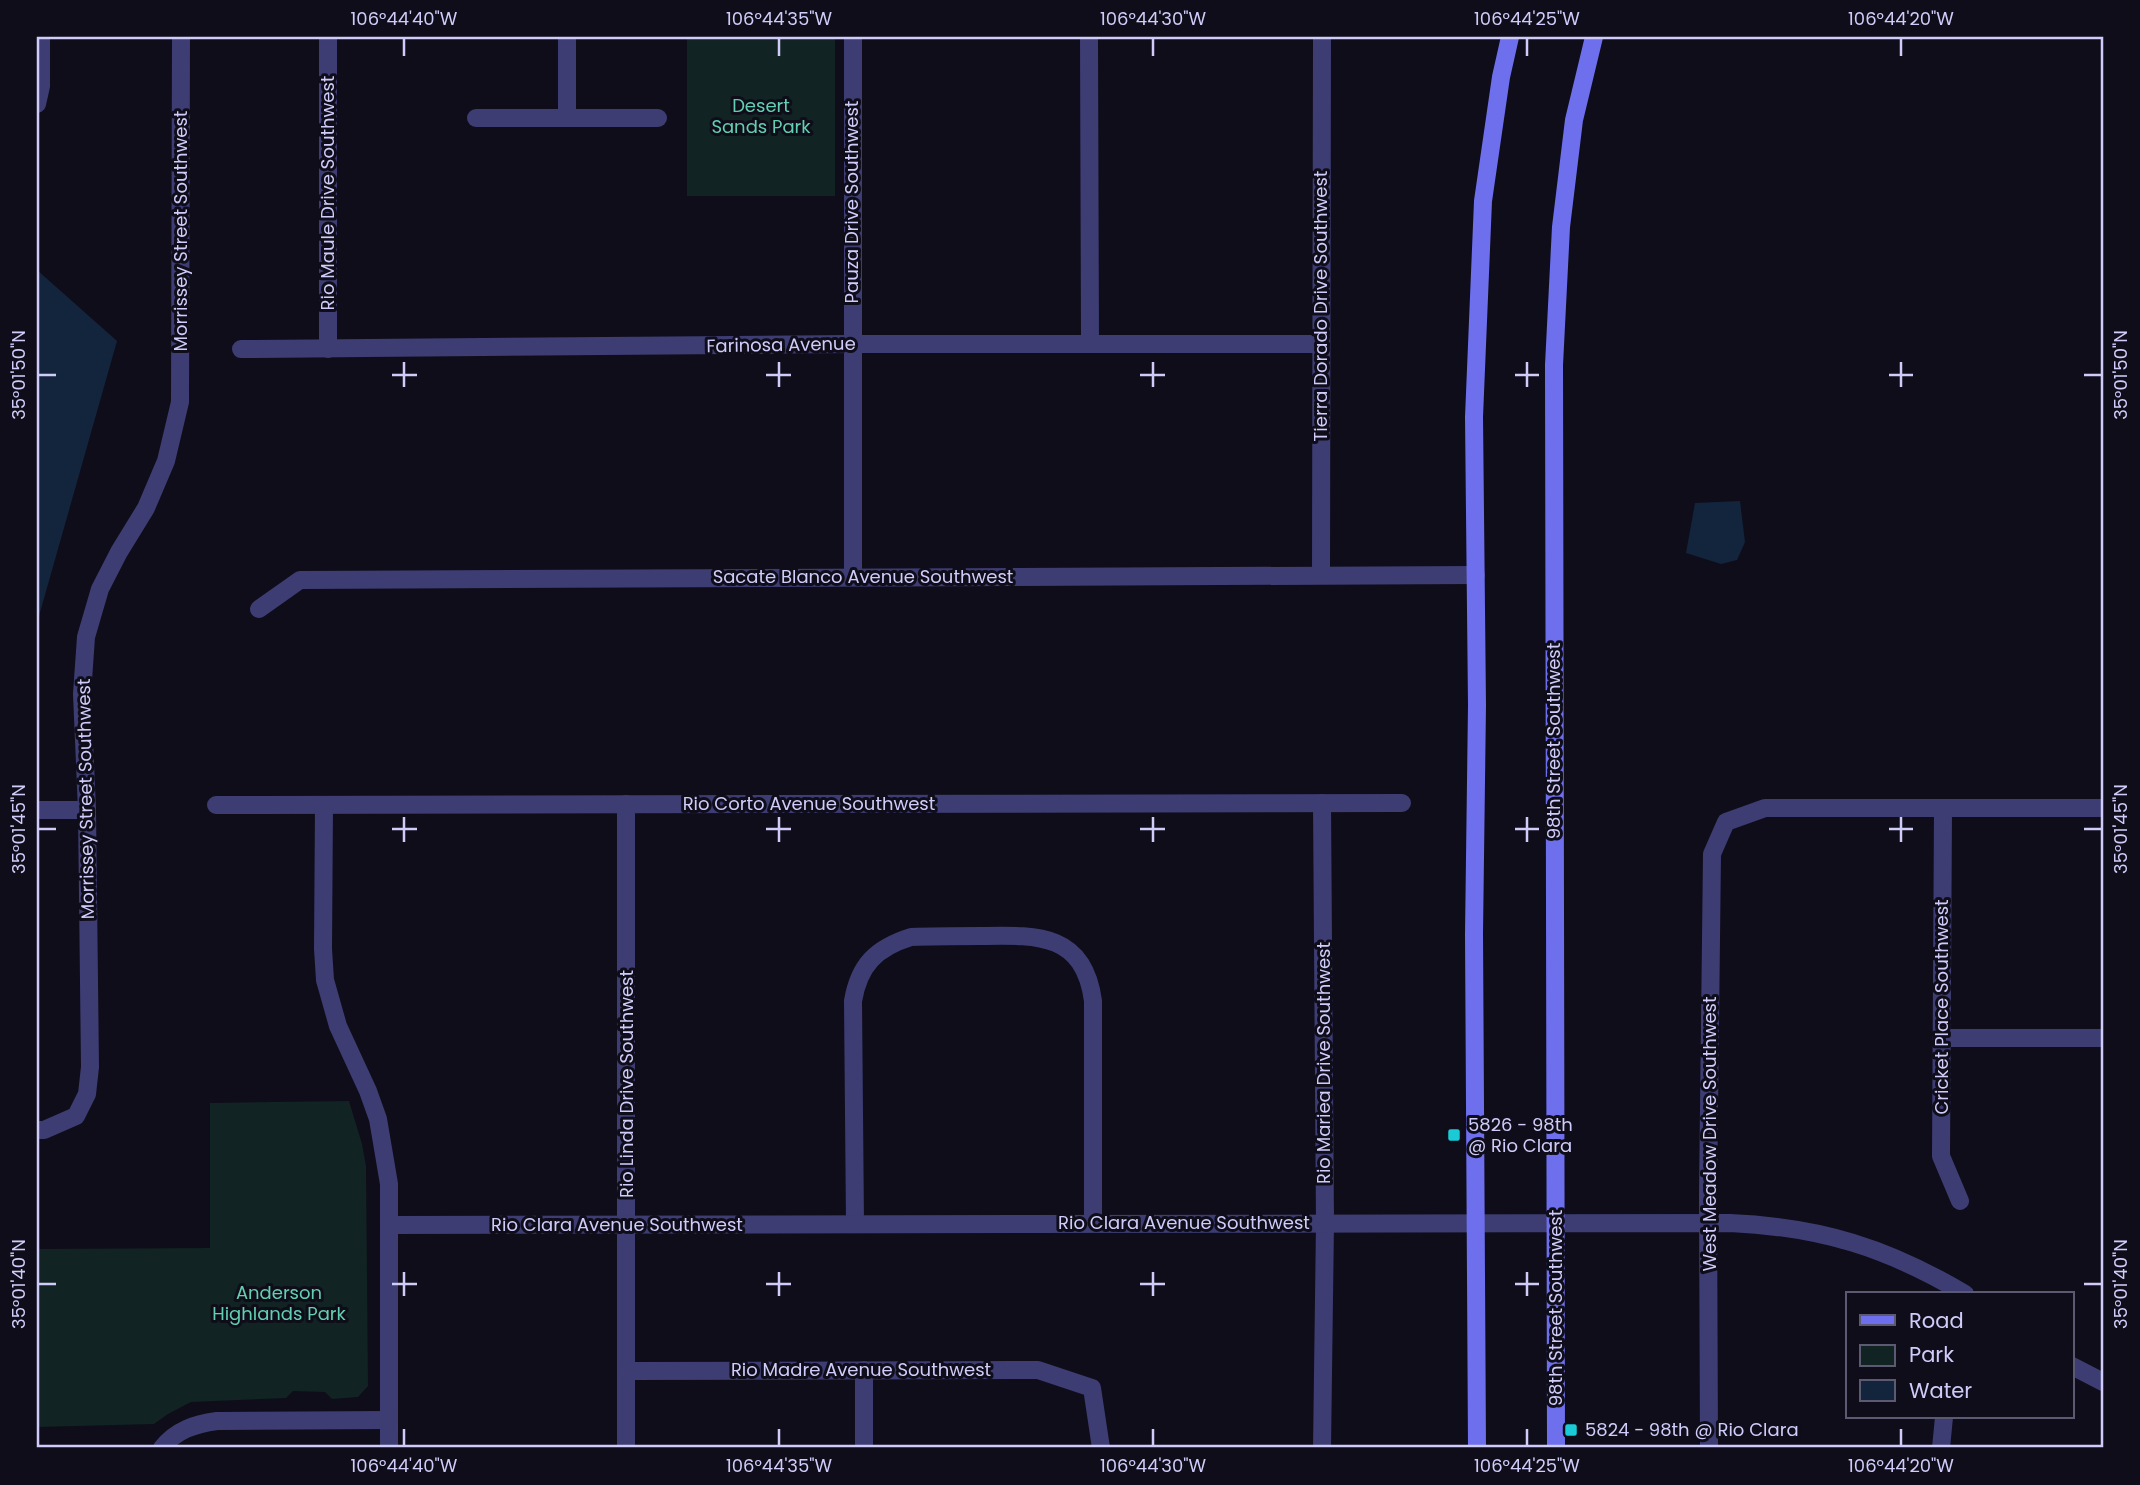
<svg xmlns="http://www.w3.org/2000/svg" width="2140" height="1485" font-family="Poppins,sans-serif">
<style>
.green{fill:#112322}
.water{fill:#12253d}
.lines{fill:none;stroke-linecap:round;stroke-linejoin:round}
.minor{stroke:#3d3d73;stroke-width:18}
.secondary{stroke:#6e6fed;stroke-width:18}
.ticks{fill:none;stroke:#cfccf9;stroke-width:2.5}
.poi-dot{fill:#1acad6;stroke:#0f0d1a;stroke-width:2.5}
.labels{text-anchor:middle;stroke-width:6;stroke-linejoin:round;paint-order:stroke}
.park-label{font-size:18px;fill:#62cfb0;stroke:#0f0d1a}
.street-label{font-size:18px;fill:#cfccf9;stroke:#0f0d1a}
.poi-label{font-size:18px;fill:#cfccf9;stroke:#0f0d1a;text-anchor:start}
.neatline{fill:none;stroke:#cfccf9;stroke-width:2.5}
.ticks-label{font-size:18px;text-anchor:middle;fill:#cfccf9}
</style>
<rect width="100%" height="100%" fill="#0f0d1a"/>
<g class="green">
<rect x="687" y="37" width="148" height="159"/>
<polygon points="349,1101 362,1144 366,1166 368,1386 358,1397 332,1399 325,1392 293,1391 286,1398 191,1402 168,1414 154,1424 37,1427 37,1249 210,1248 210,1103"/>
</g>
<g class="water">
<polygon points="37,270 117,341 37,623"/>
<polygon points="1740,501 1745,542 1737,560 1721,564 1686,553 1695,503"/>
</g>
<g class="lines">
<g class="minor">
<polyline points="328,37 328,349"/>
<polyline points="853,37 853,576"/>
<polyline points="1089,37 1090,344"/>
<polyline points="37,104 41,86 41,37"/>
<polyline points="567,117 567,37"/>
<polyline points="476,118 658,118"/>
<polyline points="241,349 853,344 1321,344"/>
<polyline points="1321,575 1322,37"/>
<polyline points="259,609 300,580 1476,575"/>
<polyline points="1322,803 1325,1223 1322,1448"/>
<polyline points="626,804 626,1448"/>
<polyline points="216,805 1402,803"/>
<polyline points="324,805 323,949 325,980 338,1026 368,1091 378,1119 389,1184 389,1448"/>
<polyline points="1943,809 1941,1156 1960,1201"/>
<polyline points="37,810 87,810"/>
<polyline points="1942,1038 2103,1038"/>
<polyline points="37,1130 44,1130 76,1116 87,1094 90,1067 87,810 82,694 86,637 100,589 119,552 146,508 166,461 180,402 181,37"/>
<path d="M855 1224 853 1001C859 965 876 948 911 937 934 936 958 936 982 936 1037 935 1084 933 1093 1001V1223"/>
<path d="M389 1225 1730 1223C1821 1227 1888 1248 1965 1294"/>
<polyline points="2072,1366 2103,1382"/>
<polyline points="864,1370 864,1448"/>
<polyline points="626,1371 1038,1370 1092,1388 1101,1448"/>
<path d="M162 1448C176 1430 195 1424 217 1421L389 1420"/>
<polyline points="1709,1448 1708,1195 1712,854 1726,822 1765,808 2103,808"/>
<polyline points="1941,1448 1944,1417"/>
</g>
<g class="secondary">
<polyline points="1477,1448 1474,934 1477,705 1474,417 1483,201 1501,77 1510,37"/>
<polyline points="1556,1448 1554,365 1561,227 1574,120 1594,37"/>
</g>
</g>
<path class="ticks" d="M404 38V56M779 38V56M1153 38V56M1527 38V56M1901 38V56M404 362V387M779 362V387M1153 362V387M1527 362V387M1901 362V387M38 375H56M392 375H417M766 375H791M1140 375H1165M1515 375H1539M1889 375H1913M2084 375H2102M404 817V842M779 817V842M1153 817V842M1527 817V842M1901 817V842M38 829H56M392 829H417M766 829H791M1140 829H1165M1515 829H1539M1889 829H1913M2084 829H2102M404 1272V1296M779 1272V1296M1153 1272V1296M1527 1272V1296M38 1284H56M392 1284H417M766 1284H791M1140 1284H1165M1515 1284H1539M2084 1284H2102M404 1429V1446M779 1429V1446M1153 1429V1446M1527 1429V1446M1901 1429V1446"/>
<g class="poi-dot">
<rect x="1447" y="1128" width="14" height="14" rx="3.5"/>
<rect x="1564" y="1423" width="14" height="14" rx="3.5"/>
</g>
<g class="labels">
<g class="park-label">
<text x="761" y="112">Desert<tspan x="761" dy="21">Sands Park</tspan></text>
<text x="279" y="1299">Anderson<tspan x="279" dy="21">Highlands Park</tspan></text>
</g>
<g class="street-label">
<text transform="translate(328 193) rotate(-90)" y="6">Rio Maule Drive Southwest</text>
<text transform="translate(852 202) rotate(-90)" y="6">Pauza Drive Southwest</text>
<text transform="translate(181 231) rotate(-90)" y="6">Morrissey Street Southwest</text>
<text transform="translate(1321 306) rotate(-90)" y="6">Tierra Dorado Drive Southwest</text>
<text transform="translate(781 345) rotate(-1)" y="6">Farinosa Avenue</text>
<text x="863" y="583">Sacate Blanco Avenue Southwest</text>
<text transform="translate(1554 741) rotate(-90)" y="6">98th Street Southwest</text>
<text transform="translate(86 799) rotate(-91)" y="6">Morrissey Street Southwest</text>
<text x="809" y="810">Rio Corto Avenue Southwest</text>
<text transform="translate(1942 1007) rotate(-90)" y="6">Cricket Place Southwest</text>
<text transform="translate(1324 1063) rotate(-90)" y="6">Rio Mariea Drive Southwest</text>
<text transform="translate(627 1084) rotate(-90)" y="6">Rio Linda Drive Southwest</text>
<text transform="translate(1710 1134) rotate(-90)" y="6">West Meadow Drive Southwest</text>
<text x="1184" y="1229">Rio Clara Avenue Southwest</text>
<text x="617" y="1231">Rio Clara Avenue Southwest</text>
<text transform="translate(1556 1308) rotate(-90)" y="6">98th Street Southwest</text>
<text x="861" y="1376">Rio Madre Avenue Southwest</text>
</g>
<g class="poi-label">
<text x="1468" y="1131">5826 - 98th<tspan x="1468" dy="21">@ Rio Clara</tspan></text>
<text x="1585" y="1436">5824 - 98th @ Rio Clara</text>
</g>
</g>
<rect width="2140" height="1485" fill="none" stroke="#0f0d1a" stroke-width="77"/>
<rect x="1846" y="1292" width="228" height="126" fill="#0f0d1a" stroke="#5c5973" stroke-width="2"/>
<rect x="1860" y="1315" width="35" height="10" fill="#6e6fed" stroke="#5c5973" stroke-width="2"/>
<text x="1909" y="1328" font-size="21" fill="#cfccf9">Road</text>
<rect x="1860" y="1345" width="35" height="21" fill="#112322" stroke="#5c5973" stroke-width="2"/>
<text x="1909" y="1362" font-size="21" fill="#cfccf9">Park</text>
<rect x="1860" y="1380" width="35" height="21" fill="#12253d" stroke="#5c5973" stroke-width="2"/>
<text x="1909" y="1398" font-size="21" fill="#cfccf9">Water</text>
<rect x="38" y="38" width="2064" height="1408" class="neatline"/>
<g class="ticks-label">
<text x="404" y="25">106°44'40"W</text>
<text x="779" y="25">106°44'35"W</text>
<text x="1153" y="25">106°44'30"W</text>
<text x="1527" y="25">106°44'25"W</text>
<text x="1901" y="25">106°44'20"W</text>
<text transform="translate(19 375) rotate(-90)" y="6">35°01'50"N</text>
<text transform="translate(2121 375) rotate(-90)" y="6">35°01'50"N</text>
<text transform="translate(19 829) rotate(-90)" y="6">35°01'45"N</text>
<text transform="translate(2121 829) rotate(-90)" y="6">35°01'45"N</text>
<text transform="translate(19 1284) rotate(-90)" y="6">35°01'40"N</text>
<text transform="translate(2121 1284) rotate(-90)" y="6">35°01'40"N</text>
<text x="404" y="1472">106°44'40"W</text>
<text x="779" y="1472">106°44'35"W</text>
<text x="1153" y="1472">106°44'30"W</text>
<text x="1527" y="1472">106°44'25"W</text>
<text x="1901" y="1472">106°44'20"W</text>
</g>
</svg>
